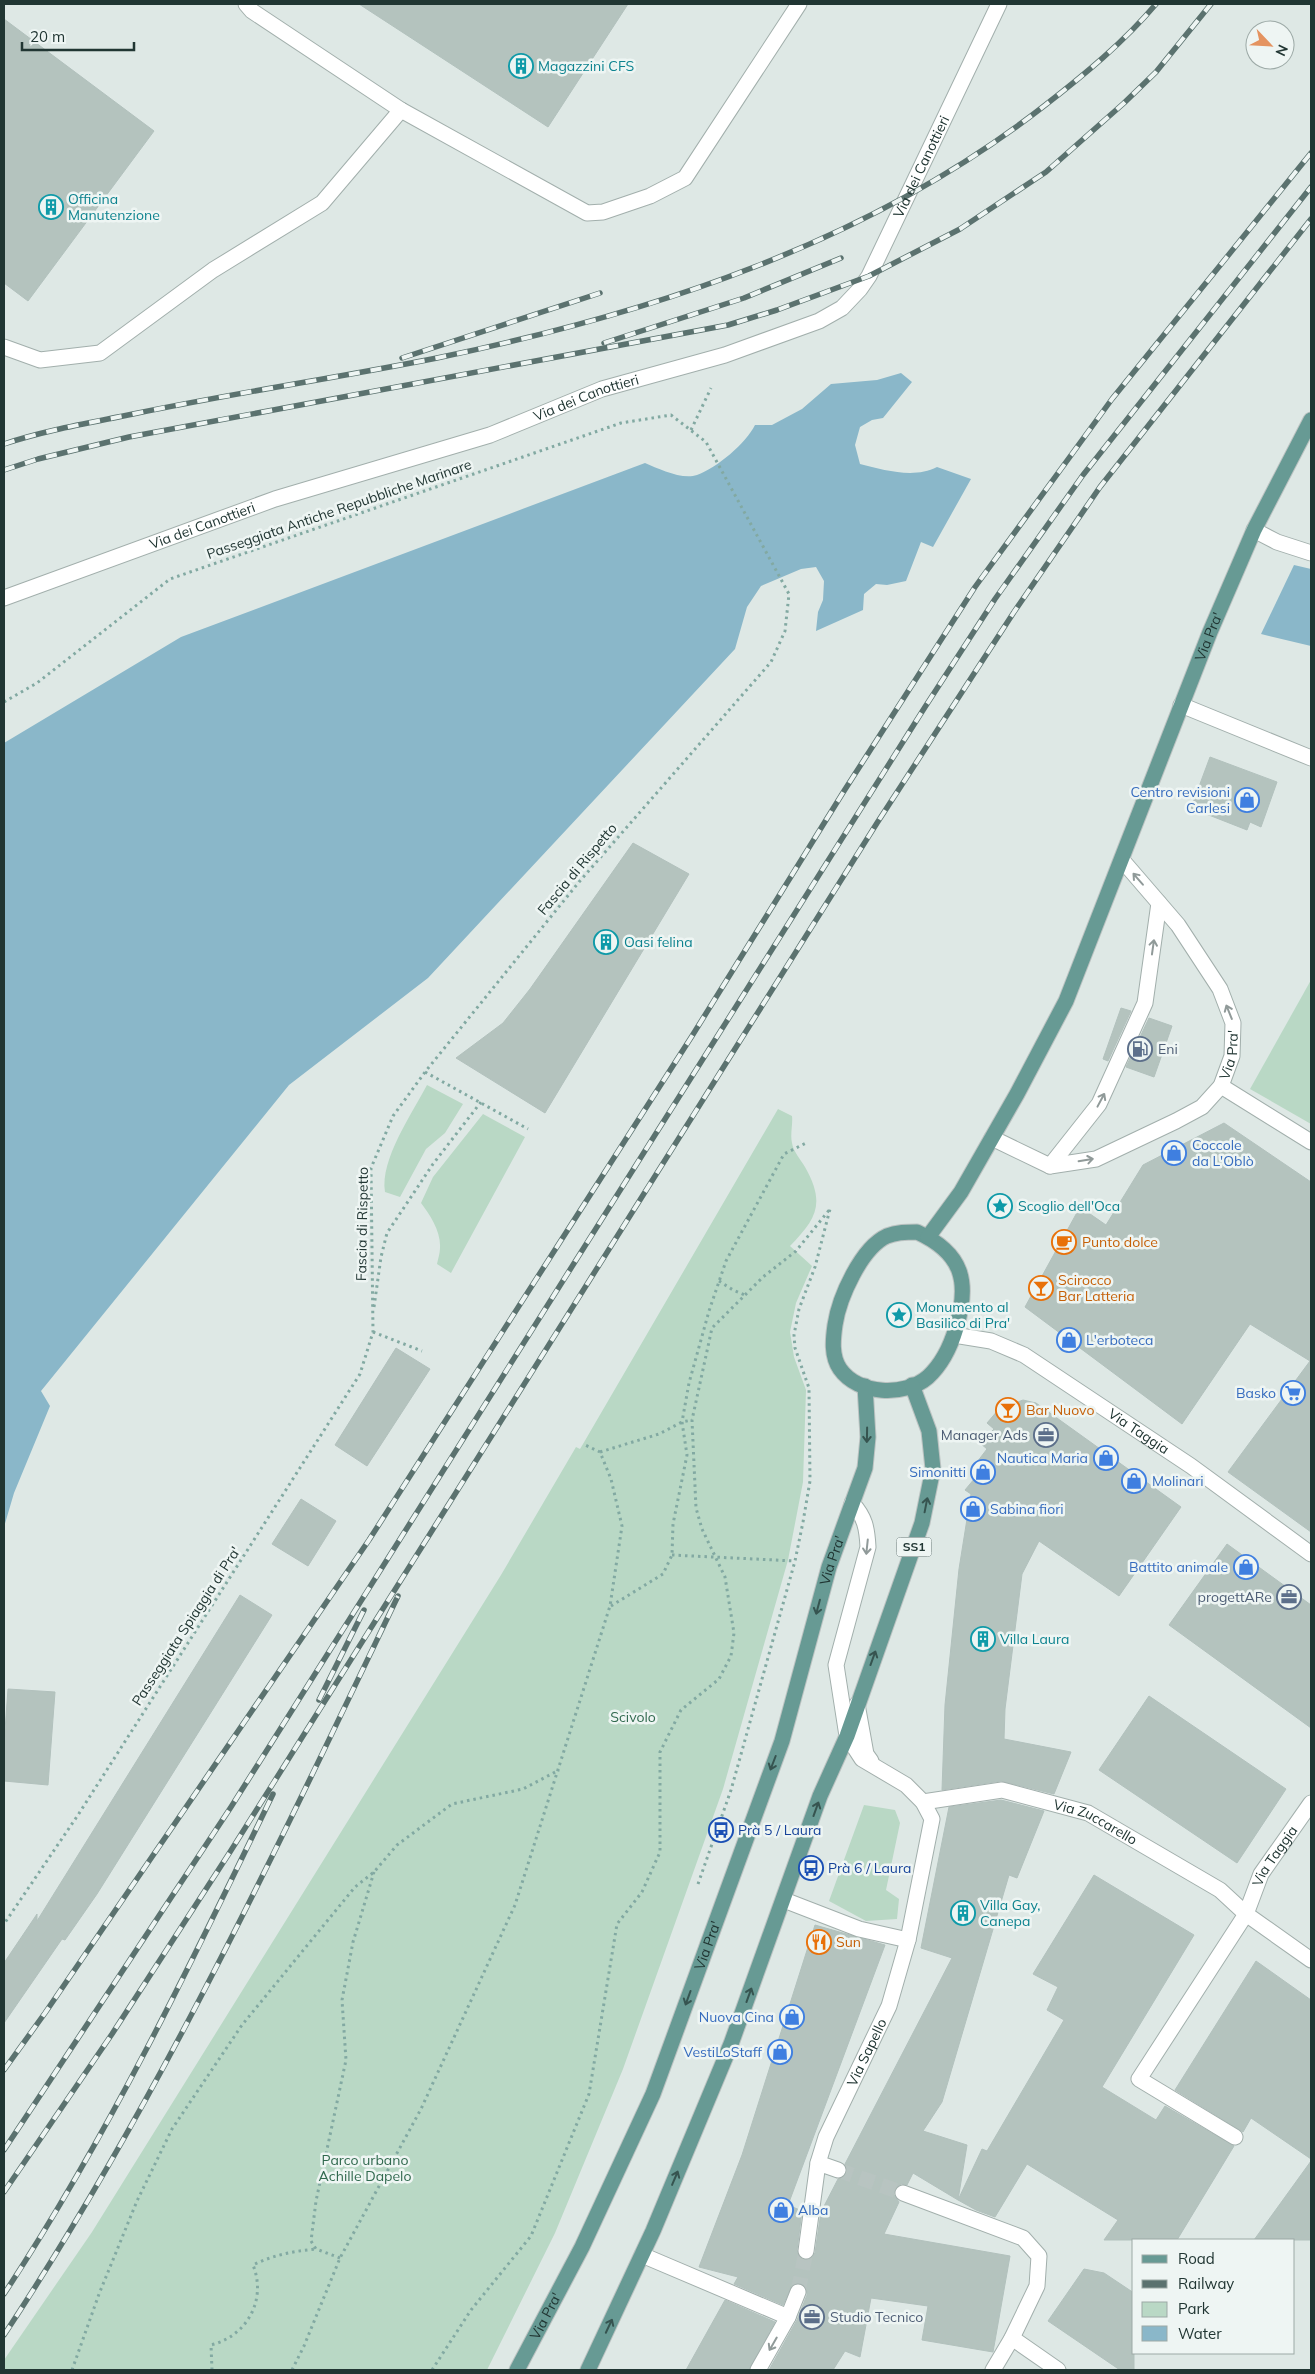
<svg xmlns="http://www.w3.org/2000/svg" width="1315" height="2374" font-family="Mulish,sans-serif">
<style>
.green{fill:#b9d8c5}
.water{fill:#8ab7c9}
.building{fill:#b4c3be;stroke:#b2c1bd}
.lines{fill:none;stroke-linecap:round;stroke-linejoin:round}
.street-tunnel{stroke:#b8c4c1;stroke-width:15;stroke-dasharray:15 8;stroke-linecap:butt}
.lane-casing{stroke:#a2afac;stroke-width:17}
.street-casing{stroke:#a2afac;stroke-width:17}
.primary-casing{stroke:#bcc3c2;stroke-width:17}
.path{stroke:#82a9a2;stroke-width:3;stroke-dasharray:2.5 4;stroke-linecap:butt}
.lane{stroke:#fff;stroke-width:15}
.street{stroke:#fff;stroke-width:15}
.primary{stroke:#679a94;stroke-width:15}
.rail-casing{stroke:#5b726f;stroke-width:5.5}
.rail{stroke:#eef5f3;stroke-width:4;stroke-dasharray:11;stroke-linecap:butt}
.oneway{stroke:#909a99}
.oneway2{stroke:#365450}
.labels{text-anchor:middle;stroke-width:5;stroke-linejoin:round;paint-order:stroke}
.shield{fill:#eef5f3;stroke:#5e6f6d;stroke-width:1}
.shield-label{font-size:12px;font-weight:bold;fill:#213633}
.culture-label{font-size:14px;fill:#0d838f;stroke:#eef5f3;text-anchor:start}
.street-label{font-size:14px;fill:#213633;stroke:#eef5f3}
.shop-label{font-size:14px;fill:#366cbe;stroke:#eef5f3;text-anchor:end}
.service-label{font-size:14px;fill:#4e5e75;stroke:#eef5f3;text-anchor:start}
.food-label{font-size:14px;fill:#c56008;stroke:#eef5f3;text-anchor:start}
.park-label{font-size:14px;fill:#30694e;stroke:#eef5f3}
.transit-label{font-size:14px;fill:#164399;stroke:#eef5f3;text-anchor:start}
</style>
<rect width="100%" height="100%" fill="#dee8e5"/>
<g class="green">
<polygon points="1311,980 1311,1124 1250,1089"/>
<path d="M427 1085 463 1104 445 1133 426 1149 400 1197 385 1192C380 1159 412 1114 427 1085Z"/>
<path d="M778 1109 792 1116C793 1124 790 1135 792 1143 793 1151 801 1160 805 1167 826 1204 816 1219 790 1246L812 1266 796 1303 790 1332 794 1357 806 1390 803 1482 788 1560 723 1789 623 2069 555 2233 487 2370H4V2360L92 2232 501 1575 576 1447 580 1449 583 1444Z"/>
<path d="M483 1114 525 1137 451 1273 437 1264C438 1259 440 1253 440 1248 441 1231 430 1215 421 1203L433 1177Z"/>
<polygon points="864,1805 895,1810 900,1823 886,1890 899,1899 897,1919 866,1921 829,1901"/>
</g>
<g class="water">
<path d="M901 373 912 382 883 418 872 420 860 427 855 445 860 464C884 470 914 479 937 467L971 479 933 547 921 542 906 581 887 585 876 584 864 594 863 610 816 631 818 612 823 600 824 581 816 567 801 569 761 586 747 607 735 649 428 978 289 1085 41 1391 50 1406 14 1493 4 1527V743L181 637 645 463C659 469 682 480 697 475 717 468 746 443 755 425H772L802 409 831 384 877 380Z"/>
<polygon points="1294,565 1311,569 1311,646 1261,634"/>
</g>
<g class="building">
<polygon points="359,4 628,4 548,127"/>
<polygon points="4,19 154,131 28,301 4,283"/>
<polygon points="1210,757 1277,782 1261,827 1250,822 1247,830 1191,808"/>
<polygon points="633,843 689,874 545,1113 456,1058 503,1023 530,989"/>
<polygon points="1121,1008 1131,1011 1108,1061 1103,1059"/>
<polygon points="1149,1018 1172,1026 1154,1077 1126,1067"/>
<polygon points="1224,1123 1311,1182 1311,1532 1228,1472 1310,1361 1250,1324 1182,1424 1025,1307 1080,1207 1106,1225 1143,1165"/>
<polygon points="396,1348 430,1369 367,1466 335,1445"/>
<polygon points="1023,1400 1036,1403 1181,1507 1119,1596 1039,1541 1022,1574 1005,1709 1004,1739 1071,1752 1054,1794 1001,1781 942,1790 945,1705 959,1569 971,1494 965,1490 980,1472 974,1466 987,1449 980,1443 994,1429 987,1423 999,1409"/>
<polygon points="301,1499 336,1521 308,1566 272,1544"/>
<polygon points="1227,1544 1311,1605 1311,1728 1169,1625"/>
<polygon points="240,1595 272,1615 97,1894 65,1940 62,1939 4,2023 4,1963 37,1914 37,1921"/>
<polygon points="8,1689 55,1692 48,1785 4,1781 4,1744"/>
<polygon points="1149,1696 1286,1789 1237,1863 1099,1770"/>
<polygon points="1001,1800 1044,1811 1017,1878 1009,1875 942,2102 923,2131 967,2145 958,2200 913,2173 907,2185 901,2184 894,2189 894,2195 899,2202 884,2234 1010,2256 993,2352 922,2340 928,2306 871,2298 860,2357 845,2351 833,2370 769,2370 797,2320 807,2295 806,2287 797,2283 792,2285 783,2305 734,2284 738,2277 699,2267 742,2155 815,1925 885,1945 788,2205 802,2211 797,2250 800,2258 805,2260 810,2259 815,2253 821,2212 838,2179 844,2177 847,2174 845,2164 952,1958 921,1948 949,1807"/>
<polygon points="1094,1875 1194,1935 1102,2087 1156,2120 1165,2106 1234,2146 1177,2240 1104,2240 1118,2220 1027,2164 995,2217 976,2210 958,2200 982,2149 987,2151 1064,2020 1047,2010 1058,1987 1033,1974"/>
<polygon points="1256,1961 1311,2000 1311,2159 1251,2118 1243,2132 1175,2090"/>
<polygon points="1311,2161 1311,2240 1254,2240"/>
<polygon points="1084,2269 1104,2273 1134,2293 1134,2370 1120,2370 1048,2321"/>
<polygon points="725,2300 775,2322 749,2370 686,2370"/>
</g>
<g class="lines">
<g class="street-tunnel">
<polyline points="838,2170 903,2193"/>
<polyline points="798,2292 806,2251"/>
</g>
<defs>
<g id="lane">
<polyline points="246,4 252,11 401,110 587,213 603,212 650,196 685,178 799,4"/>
<polyline points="4,347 40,360 100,353 213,270 322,203 401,110"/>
<path id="s1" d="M4 598 275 499 490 435 602 389 725 355 819 321 842 308 860 289 869 276 999 4"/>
<polyline points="1181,705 1311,758"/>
<polyline points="1050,1166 1099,1104 1145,1003 1159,903"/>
</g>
<g id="street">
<polyline points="1254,530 1277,542 1311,553"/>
<polyline points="1221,1086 1311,1142"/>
<path id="s2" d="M992 1138 1050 1166 1096 1159 1176 1121 1202 1107 1221 1086 1232 1056 1233 1023 1220 989 1178 925 1122 860"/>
<path id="s3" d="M954 1335 991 1341 1024 1355 1191 1466 1311 1554"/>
<polyline points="857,1704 866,1754 871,1761"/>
<path id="s4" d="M923 1802 1002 1790 1088 1813 1220 1890 1246 1914 1311 1960"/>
<polyline points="784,1900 859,1929 908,1940"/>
<path id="s5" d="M1235 2137 1139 2079 1246 1914 1261 1874 1311 1803"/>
<polyline points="818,2163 838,2170"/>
<polyline points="903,2193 1023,2238 1039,2256 1037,2286 1012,2338 993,2370"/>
<path id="s6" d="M806 2251 818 2163 826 2137 889 2006 908 1940 932 1819 923 1802 906 1785 862 1759 847 1736 836 1665 868 1547C867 1528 865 1517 852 1503"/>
<polyline points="642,2255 788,2317"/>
<polyline points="1012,2338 1058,2370"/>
<polyline points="758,2370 788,2317 798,2292"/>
</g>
<g id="primary">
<path d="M917 1232C963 1253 970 1282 956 1328 951 1345 942 1364 928 1377 905 1397 858 1395 840 1369 831 1356 833 1339 835 1325 839 1298 861 1248 887 1236 897 1232 907 1232 917 1232Z"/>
<path id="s7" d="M928 1237 961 1192 1017 1094 1066 1001 1210 632 1254 530 1311 420"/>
<path id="s8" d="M517 2370 582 2247 653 2094 782 1741 829 1567 865 1468 868 1437 865 1386"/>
<polyline points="588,2370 653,2231 731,2044 820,1796 847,1736 922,1523 933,1469 929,1431 912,1385"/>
</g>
</defs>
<use href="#lane" class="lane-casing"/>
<use href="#street" class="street-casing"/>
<use href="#primary" class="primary-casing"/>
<g class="path">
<polyline points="691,430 711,388"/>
<polyline points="4,702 37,683 170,579 621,423 671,415 706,442 789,594 785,631 771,662 579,882 425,1072 393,1116 371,1168 373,1332 360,1374 78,1815 4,1924"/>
<polyline points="425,1072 528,1129"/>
<polyline points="719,1281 733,1290 745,1295"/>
<polyline points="374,1307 381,1257 387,1233 433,1164 481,1102"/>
<polyline points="373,1332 422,1351"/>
<polyline points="600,1452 659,1434 682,1422 692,1420"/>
<polyline points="672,1555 795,1561"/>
<polyline points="611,1606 663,1574 672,1555 673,1524 687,1455 682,1422 689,1383 709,1311 726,1261 784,1154 806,1143"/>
<polyline points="698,1884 731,1790 795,1561 803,1522 810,1481 809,1388 795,1348 794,1335 799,1309 815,1267 830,1209"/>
<polyline points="340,2258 316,2249 311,2241 316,2201 346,2060 342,2000 353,1942 374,1872"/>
<polyline points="72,2370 99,2294 137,2201 172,2129 242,2025 355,1887 374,1872 397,1845 452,1804 523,1789 559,1770"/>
<path d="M212 2370 211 2345C247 2336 267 2300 253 2265 273 2255 294 2251 316 2249"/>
<polyline points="292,2370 304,2346 340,2258 421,2109 515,1905 610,1606 622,1526 611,1479 600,1452 583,1444"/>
<polyline points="432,2370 471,2310 531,2236 589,2094 617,1924 642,1892 660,1852 660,1752 681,1710 719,1679 731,1656 734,1633 725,1577 702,1529 696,1508 692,1420 712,1328 763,1277 796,1251 830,1209"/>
</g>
<use href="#lane" class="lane"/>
<use href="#street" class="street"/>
<use href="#primary" class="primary"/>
<defs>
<g id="rail">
<polyline points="604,343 744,298 841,258"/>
<polyline points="402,358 600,293"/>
<path d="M4 444C46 430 89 423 133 414 234 393 336 378 437 358 653 313 868 243 1044 106 1084 75 1124 42 1156 4"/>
<polyline points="4,470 38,459 129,437 728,325 777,310 869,276 960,229 1046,172 1124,103 1156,72 1211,4"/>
<polyline points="319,1700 364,1610"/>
<polyline points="4,2070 45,2013 369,1540 692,1036 844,791 975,587 1112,399 1311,153"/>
<polyline points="4,2150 231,1807 925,707 995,599 1083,475 1311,187"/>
<polyline points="4,2192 112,2034 230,1852 877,823 1014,612 1100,487 1311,219"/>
<path d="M4 2294C108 2136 191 1964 273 1794"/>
<path d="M4 2335C158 2102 277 1848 398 1596"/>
</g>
</defs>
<use href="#rail" class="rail-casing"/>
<use href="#rail" class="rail"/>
</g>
<defs><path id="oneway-shaft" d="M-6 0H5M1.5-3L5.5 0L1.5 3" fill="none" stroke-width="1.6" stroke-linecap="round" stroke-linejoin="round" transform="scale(1.25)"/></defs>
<g class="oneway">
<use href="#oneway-shaft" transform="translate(1138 879) rotate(-131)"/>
<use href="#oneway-shaft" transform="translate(1153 947) rotate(-82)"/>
<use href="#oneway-shaft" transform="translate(1229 1012) rotate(-112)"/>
<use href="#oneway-shaft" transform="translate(1101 1100) rotate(-62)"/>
<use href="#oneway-shaft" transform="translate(1086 1160) rotate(-9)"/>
<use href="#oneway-shaft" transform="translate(867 1547) rotate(96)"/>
<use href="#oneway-shaft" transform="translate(773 2344) rotate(120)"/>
</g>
<g class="oneway2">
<use href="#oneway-shaft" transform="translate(867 1435) rotate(91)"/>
<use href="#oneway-shaft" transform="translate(926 1505) rotate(-79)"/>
<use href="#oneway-shaft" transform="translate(818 1607) rotate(105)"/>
<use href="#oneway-shaft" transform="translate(873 1658) rotate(-70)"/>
<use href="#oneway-shaft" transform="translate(773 1763) rotate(111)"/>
<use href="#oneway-shaft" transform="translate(816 1809) rotate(-70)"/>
<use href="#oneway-shaft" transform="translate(749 1995) rotate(-70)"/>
<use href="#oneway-shaft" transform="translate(688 1998) rotate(110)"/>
<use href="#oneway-shaft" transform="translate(675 2178) rotate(-67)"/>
<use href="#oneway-shaft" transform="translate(609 2326) rotate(-65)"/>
</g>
<defs>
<symbol id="building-ring" viewBox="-11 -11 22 22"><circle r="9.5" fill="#eef5f3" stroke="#0f9aa8" stroke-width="1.5"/><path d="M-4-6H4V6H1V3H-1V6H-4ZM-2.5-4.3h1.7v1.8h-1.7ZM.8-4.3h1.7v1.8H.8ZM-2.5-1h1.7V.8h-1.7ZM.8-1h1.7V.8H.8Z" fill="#0f9aa8"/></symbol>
<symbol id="shop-ring" viewBox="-11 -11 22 22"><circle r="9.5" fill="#eef5f3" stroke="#3f7fe0" stroke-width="1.5"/><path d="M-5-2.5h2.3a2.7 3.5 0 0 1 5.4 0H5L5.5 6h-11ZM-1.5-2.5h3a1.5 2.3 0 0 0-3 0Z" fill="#3f7fe0"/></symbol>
<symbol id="fuel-ring" viewBox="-11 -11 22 22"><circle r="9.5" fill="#eef5f3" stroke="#5c6f8a" stroke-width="1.5"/><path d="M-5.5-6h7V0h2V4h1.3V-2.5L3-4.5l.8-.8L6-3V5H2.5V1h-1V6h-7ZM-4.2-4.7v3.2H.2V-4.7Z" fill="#5c6f8a"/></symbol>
<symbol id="sight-ring" viewBox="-11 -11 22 22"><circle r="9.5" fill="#eef5f3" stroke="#0f9aa8" stroke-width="1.5"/><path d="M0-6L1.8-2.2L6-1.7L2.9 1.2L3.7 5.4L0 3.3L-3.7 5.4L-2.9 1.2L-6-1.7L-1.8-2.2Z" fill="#0f9aa8"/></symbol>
<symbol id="cafe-ring" viewBox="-11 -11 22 22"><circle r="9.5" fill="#eef5f3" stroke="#e8710a" stroke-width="1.5"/><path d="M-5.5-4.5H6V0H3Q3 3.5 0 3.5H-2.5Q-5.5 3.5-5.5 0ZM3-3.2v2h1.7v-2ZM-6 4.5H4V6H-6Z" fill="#e8710a"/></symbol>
<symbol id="bar-ring" viewBox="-11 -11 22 22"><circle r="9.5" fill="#eef5f3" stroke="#e8710a" stroke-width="1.5"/><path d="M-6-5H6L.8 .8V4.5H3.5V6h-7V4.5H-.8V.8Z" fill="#e8710a"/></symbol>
<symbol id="supermarket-ring" viewBox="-11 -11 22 22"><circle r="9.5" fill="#eef5f3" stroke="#3f7fe0" stroke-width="1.5"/><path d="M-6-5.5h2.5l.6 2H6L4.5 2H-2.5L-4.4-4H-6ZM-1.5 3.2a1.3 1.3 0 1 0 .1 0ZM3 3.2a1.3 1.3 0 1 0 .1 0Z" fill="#3f7fe0"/></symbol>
<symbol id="office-ring" viewBox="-11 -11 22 22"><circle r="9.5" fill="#eef5f3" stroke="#5c6f8a" stroke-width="1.5"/><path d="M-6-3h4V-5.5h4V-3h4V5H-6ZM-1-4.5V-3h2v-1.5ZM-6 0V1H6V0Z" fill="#5c6f8a"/></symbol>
<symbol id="bus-ring" viewBox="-11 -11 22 22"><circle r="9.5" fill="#eef5f3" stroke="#1a4fb4" stroke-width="1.5"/><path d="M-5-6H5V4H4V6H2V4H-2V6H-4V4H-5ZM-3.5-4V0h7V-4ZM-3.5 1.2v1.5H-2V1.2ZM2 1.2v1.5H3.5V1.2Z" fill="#1a4fb4"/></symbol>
<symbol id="restaurant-ring" viewBox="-11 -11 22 22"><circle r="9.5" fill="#eef5f3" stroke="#e8710a" stroke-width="1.5"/><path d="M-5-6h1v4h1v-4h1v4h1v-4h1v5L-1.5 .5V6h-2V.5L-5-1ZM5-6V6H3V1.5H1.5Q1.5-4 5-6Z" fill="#e8710a"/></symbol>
</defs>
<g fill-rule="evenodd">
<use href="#building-ring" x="507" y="52" width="28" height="28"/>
<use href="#building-ring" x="37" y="193" width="28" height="28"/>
<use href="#shop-ring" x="1233" y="786" width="28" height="28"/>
<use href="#building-ring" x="592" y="928" width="28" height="28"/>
<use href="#fuel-ring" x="1126" y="1035" width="28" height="28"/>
<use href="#shop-ring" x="1160" y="1139" width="28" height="28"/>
<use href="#sight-ring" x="986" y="1192" width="28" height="28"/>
<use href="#cafe-ring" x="1050" y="1228" width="28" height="28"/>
<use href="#bar-ring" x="1027" y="1274" width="28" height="28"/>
<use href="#sight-ring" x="885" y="1301" width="28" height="28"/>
<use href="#shop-ring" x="1055" y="1326" width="28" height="28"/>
<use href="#supermarket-ring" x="1279" y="1379" width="28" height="28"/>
<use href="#bar-ring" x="994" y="1396" width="28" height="28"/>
<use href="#office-ring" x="1032" y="1421" width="28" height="28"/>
<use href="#shop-ring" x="1092" y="1444" width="28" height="28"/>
<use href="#shop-ring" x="969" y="1458" width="28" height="28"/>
<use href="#shop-ring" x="1120" y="1467" width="28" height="28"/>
<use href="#shop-ring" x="959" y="1495" width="28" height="28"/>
<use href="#shop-ring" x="1232" y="1553" width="28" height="28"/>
<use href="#office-ring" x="1275" y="1583" width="28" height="28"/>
<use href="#building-ring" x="969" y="1625" width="28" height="28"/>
<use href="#bus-ring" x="707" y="1816" width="28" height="28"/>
<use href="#bus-ring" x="797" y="1854" width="28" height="28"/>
<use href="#building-ring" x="949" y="1899" width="28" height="28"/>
<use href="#restaurant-ring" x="805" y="1928" width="28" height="28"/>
<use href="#shop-ring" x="778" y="2003" width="28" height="28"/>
<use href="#shop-ring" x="766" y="2038" width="28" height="28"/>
<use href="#shop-ring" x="767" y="2196" width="28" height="28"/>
<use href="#office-ring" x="798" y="2303" width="28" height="28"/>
</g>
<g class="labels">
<rect class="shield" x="896.5" y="1537.5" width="35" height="19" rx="4"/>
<g class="shield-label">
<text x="914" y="1551">SS1</text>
</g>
<g class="culture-label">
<text x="538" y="71">Magazzini CFS</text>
<text x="68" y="204">Officina<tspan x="68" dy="16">Manutenzione</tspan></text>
<text x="624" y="947">Oasi felina</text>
<text x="1018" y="1211">Scoglio dell'Oca</text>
<text x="916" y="1312">Monumento al<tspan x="916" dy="16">Basilico di Pra'</tspan></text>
<text x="1000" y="1644">Villa Laura</text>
<text x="980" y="1910">Villa Gay,<tspan x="980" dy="16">Canepa</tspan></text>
</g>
<g class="street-label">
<text dy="5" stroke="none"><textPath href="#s1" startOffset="1051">Via dei Canottieri</textPath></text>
<text dy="5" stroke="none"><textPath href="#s1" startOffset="616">Via dei Canottieri</textPath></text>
<text transform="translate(339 509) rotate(-19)" y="5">Passeggiata Antiche Repubbliche Marinare</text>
<text dy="5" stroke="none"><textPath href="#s1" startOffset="211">Via dei Canottieri</textPath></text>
<text dy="5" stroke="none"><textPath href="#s7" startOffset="665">Via Pra'</textPath></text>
<text transform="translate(577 869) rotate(-50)" y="5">Fascia di Rispetto</text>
<text dy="5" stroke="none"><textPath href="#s2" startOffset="290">Via Pra'</textPath></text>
<text transform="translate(362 1224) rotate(-89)" y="5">Fascia di Rispetto</text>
<text dy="5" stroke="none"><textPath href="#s3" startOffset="211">Via Taggia</textPath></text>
<text dy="5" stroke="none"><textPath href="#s8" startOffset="871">Via Pra'</textPath></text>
<text transform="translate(186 1626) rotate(-57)" y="5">Passeggiata Spiaggia di Pra'</text>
<text dy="5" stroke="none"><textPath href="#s4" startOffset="179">Via Zuccarello</textPath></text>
<text dy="5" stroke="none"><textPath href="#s5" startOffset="374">Via Taggia</textPath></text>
<text dy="5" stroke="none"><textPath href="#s8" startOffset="466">Via Pra'</textPath></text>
<text dy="5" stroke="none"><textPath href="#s6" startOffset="210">Via Sapello</textPath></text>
<text dy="5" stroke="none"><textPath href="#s8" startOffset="61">Via Pra'</textPath></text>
</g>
<g class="shop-label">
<text x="1230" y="797">Centro revisioni<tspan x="1230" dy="16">Carlesi</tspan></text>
<text x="1192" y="1150" text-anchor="start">Coccole<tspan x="1192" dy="16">da L'Oblò</tspan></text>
<text x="1086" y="1345" text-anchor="start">L'erboteca</text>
<text x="1276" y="1398">Basko</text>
<text x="1088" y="1463">Nautica Maria</text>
<text x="966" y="1477">Simonitti</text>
<text x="1152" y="1486" text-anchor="start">Molinari</text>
<text x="990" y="1514" text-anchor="start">Sabina fiori</text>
<text x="1228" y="1572">Battito animale</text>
<text x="774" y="2022">Nuova Cina</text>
<text x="762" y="2057">VestiLoStaff</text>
<text x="798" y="2215" text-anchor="start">Alba</text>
</g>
<g class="service-label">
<text x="1158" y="1054">Eni</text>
<text x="1028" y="1440" text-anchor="end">Manager Ads</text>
<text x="1272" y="1602" text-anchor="end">progettARe</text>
<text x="830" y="2322">Studio Tecnico</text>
</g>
<g class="food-label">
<text x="1082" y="1247">Punto dolce</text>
<text x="1058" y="1285">Scirocco<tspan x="1058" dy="16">Bar Latteria</tspan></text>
<text x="1026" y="1415">Bar Nuovo</text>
<text x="836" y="1947">Sun</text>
</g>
<g class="park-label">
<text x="633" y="1722">Scivolo</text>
<text x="365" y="2165">Parco urbano<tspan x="365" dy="16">Achille Dapelo</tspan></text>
</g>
<g class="transit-label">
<text x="738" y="1835">Prà 5 / Laura</text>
<text x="828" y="1873">Prà 6 / Laura</text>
</g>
</g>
<rect width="1315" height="2374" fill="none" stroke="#213633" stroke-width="10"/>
<rect x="1132" y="2239" width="162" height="115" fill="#eef5f3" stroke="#9ca9a6"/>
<rect x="1142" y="2255" width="25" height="8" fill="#679a94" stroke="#9ca9a6"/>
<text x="1178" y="2264" font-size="15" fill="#213633">Road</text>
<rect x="1142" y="2280" width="25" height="8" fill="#5b726f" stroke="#9ca9a6"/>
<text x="1178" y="2289" font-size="15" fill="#213633">Railway</text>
<rect x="1142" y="2302" width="25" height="15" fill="#b9d8c5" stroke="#9ca9a6"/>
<text x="1178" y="2314" font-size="15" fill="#213633">Park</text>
<rect x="1142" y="2326" width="25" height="15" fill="#8ab7c9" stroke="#9ca9a6"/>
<text x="1178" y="2339" font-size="15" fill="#213633">Water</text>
<g transform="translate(1270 45) rotate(115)"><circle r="24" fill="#eef5f3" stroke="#9ca9a6"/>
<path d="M0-4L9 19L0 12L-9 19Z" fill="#e49360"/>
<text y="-8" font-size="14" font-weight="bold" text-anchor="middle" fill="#213633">N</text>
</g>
<path d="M22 42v8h112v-8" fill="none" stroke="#213633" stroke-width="2.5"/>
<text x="30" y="42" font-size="15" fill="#213633" stroke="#eef5f3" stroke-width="4" paint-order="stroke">20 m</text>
</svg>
